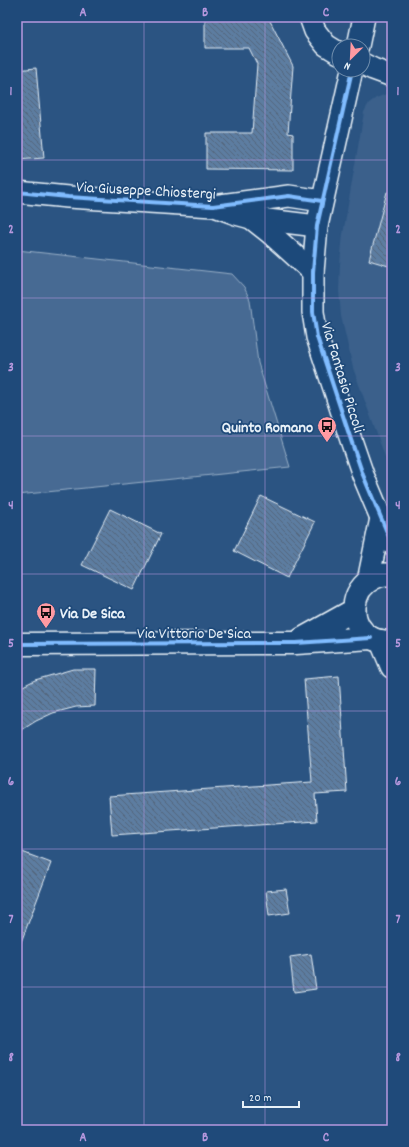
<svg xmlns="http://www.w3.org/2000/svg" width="409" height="1147" font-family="Dekko,sans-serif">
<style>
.built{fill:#3a608b}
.green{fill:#476b93;stroke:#98aec6}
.building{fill:url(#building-back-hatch);stroke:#e8f1f8}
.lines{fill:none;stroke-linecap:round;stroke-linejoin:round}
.street-casing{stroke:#e8f1f8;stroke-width:24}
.secondary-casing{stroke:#e8f1f8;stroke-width:25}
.street{stroke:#1f4a7a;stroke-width:21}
.secondary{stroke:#1f4a7a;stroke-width:22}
.cycleway-casing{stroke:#1f4a7a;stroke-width:6}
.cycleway{stroke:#80bcff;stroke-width:4}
.grid{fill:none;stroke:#b798de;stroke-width:1;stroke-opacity:0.55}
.labels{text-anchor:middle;stroke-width:3.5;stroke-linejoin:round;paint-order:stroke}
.street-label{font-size:16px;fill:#e8f1f8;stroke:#1f4a7a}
.poi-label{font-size:16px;font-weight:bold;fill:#e8f1f8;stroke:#1f4a7a;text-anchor:end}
.neatline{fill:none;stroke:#b798de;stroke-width:1.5}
.grid-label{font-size:13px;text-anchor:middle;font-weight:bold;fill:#b798de}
</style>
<defs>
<pattern id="building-back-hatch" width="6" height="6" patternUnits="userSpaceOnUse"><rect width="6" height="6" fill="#5d7da1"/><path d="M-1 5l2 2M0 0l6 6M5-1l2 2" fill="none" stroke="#53657a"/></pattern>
</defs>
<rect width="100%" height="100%" fill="#2b5482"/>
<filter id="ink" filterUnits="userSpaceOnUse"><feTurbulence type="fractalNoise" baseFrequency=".025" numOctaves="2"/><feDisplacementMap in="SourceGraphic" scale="8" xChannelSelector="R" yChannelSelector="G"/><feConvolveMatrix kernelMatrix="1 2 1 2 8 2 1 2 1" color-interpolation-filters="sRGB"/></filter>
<g filter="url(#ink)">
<polygon class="built" points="392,93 392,476 353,368 341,316 339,291 340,264 343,234 364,112 369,103 376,98 386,94"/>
<polygon class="green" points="17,250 232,274 244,287 250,300 258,363 290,467 17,495"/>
<g class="building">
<polygon points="205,17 268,17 293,66 288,133 293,134 293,170 206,169 206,133 252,133 257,64 249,48 205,48"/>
<polygon points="36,68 44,158 17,160 17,70"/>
<polygon points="387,192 392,193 392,267 369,260"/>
<polygon points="261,496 315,522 287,578 234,551"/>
<polygon points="110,509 161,534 134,590 82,565"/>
<polygon points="73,669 96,669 95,706 76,707 53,713 36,721 17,733 17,689 35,680"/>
<polygon points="339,676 347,792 315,794 317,821 112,835 109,796 312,782 304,679"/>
<polygon points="17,850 51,863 18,950 17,950"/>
<polygon points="286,889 290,913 269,916 266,891"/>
<polygon points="311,954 316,989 294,992 290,957"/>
</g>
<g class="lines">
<defs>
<g id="street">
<polyline points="310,17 315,31 326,45 339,53"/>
<polyline points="358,46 364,17"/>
<polyline points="363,64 373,69 392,76"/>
<polyline points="352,70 317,226 313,272 313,312 317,337 351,440 363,475 392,544"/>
<polyline points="17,192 68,197 213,206 289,196 322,201"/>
<polyline points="217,207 236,214 251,218 317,226"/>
<polyline points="251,218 270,233 313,272"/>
<polyline points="368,581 381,518"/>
</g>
<g id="secondary">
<path d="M392 575C386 574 379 575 374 578 350 589 347 624 371 638 377 641 385 642 392 642"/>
<polyline points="302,639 354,610"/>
<polyline points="381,641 392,667"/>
<polyline points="17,644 259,643 296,643 371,638"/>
</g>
</defs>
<use href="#street" class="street-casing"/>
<use href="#secondary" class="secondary-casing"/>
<use href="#street" class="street"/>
<use href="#secondary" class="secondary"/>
<defs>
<g id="cycleway">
<polyline points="352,70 317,226 313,272 313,312 317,337 351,440 363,475 392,544"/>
<polyline points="17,192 68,197 213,206 289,196 322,201"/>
<polyline points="17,644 259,643 296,643 371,638"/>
</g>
</defs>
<use href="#cycleway" class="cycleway-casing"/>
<use href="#cycleway" class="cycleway"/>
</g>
</g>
<path class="grid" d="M144 17V1130M265 17V1130M17 160H392M17 298H392M17 436H392M17 574H392M17 711H392M17 849H392M17 987H392"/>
<defs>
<symbol id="bus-pin" viewBox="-11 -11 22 30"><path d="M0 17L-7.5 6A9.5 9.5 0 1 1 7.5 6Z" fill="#ff9aa2" stroke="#1f4a7a"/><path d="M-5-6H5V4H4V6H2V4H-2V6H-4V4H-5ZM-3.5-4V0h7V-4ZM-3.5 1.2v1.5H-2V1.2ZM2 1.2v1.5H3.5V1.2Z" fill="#111"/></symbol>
</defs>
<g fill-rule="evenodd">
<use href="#bus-pin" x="316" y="415" width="22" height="30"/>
<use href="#bus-pin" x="35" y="601" width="22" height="30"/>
</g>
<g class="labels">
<g class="street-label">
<text transform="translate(146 189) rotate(3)" y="6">Via Giuseppe Chiostergi</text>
<text transform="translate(344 377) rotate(73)" y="6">Via Fantasio Piccoli</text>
<text x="194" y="638">Via Vittorio De Sica</text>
</g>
<g class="poi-label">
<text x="313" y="432">Quinto Romano</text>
<text x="60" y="618" text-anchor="start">Via De Sica</text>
</g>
</g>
<rect width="409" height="1147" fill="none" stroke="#1f4a7a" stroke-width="44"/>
<g transform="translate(351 58) rotate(204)"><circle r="19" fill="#1f4a7a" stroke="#6f8dac"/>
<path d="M0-3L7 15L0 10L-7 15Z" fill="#ff9aa2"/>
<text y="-6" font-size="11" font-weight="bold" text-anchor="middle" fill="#e8f1f8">N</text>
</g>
<path d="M243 1101v6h56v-6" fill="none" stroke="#e8f1f8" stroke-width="2"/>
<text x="249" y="1101" font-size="12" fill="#e8f1f8" stroke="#1f4a7a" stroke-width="3" paint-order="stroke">20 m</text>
<rect x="22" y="22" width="365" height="1103" class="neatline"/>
<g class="grid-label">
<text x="83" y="16">A</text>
<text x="205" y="16">B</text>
<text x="326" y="16">C</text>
<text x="11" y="95">1</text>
<text x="398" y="95">1</text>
<text x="11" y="233">2</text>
<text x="398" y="233">2</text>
<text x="11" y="371">3</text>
<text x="398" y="371">3</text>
<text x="11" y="509">4</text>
<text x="398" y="509">4</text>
<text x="11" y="647">5</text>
<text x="398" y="647">5</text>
<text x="11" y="785">6</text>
<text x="398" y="785">6</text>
<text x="11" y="923">7</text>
<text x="398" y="923">7</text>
<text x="11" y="1061">8</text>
<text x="398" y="1061">8</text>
<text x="83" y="1141">A</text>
<text x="205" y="1141">B</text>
<text x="326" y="1141">C</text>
</g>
</svg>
